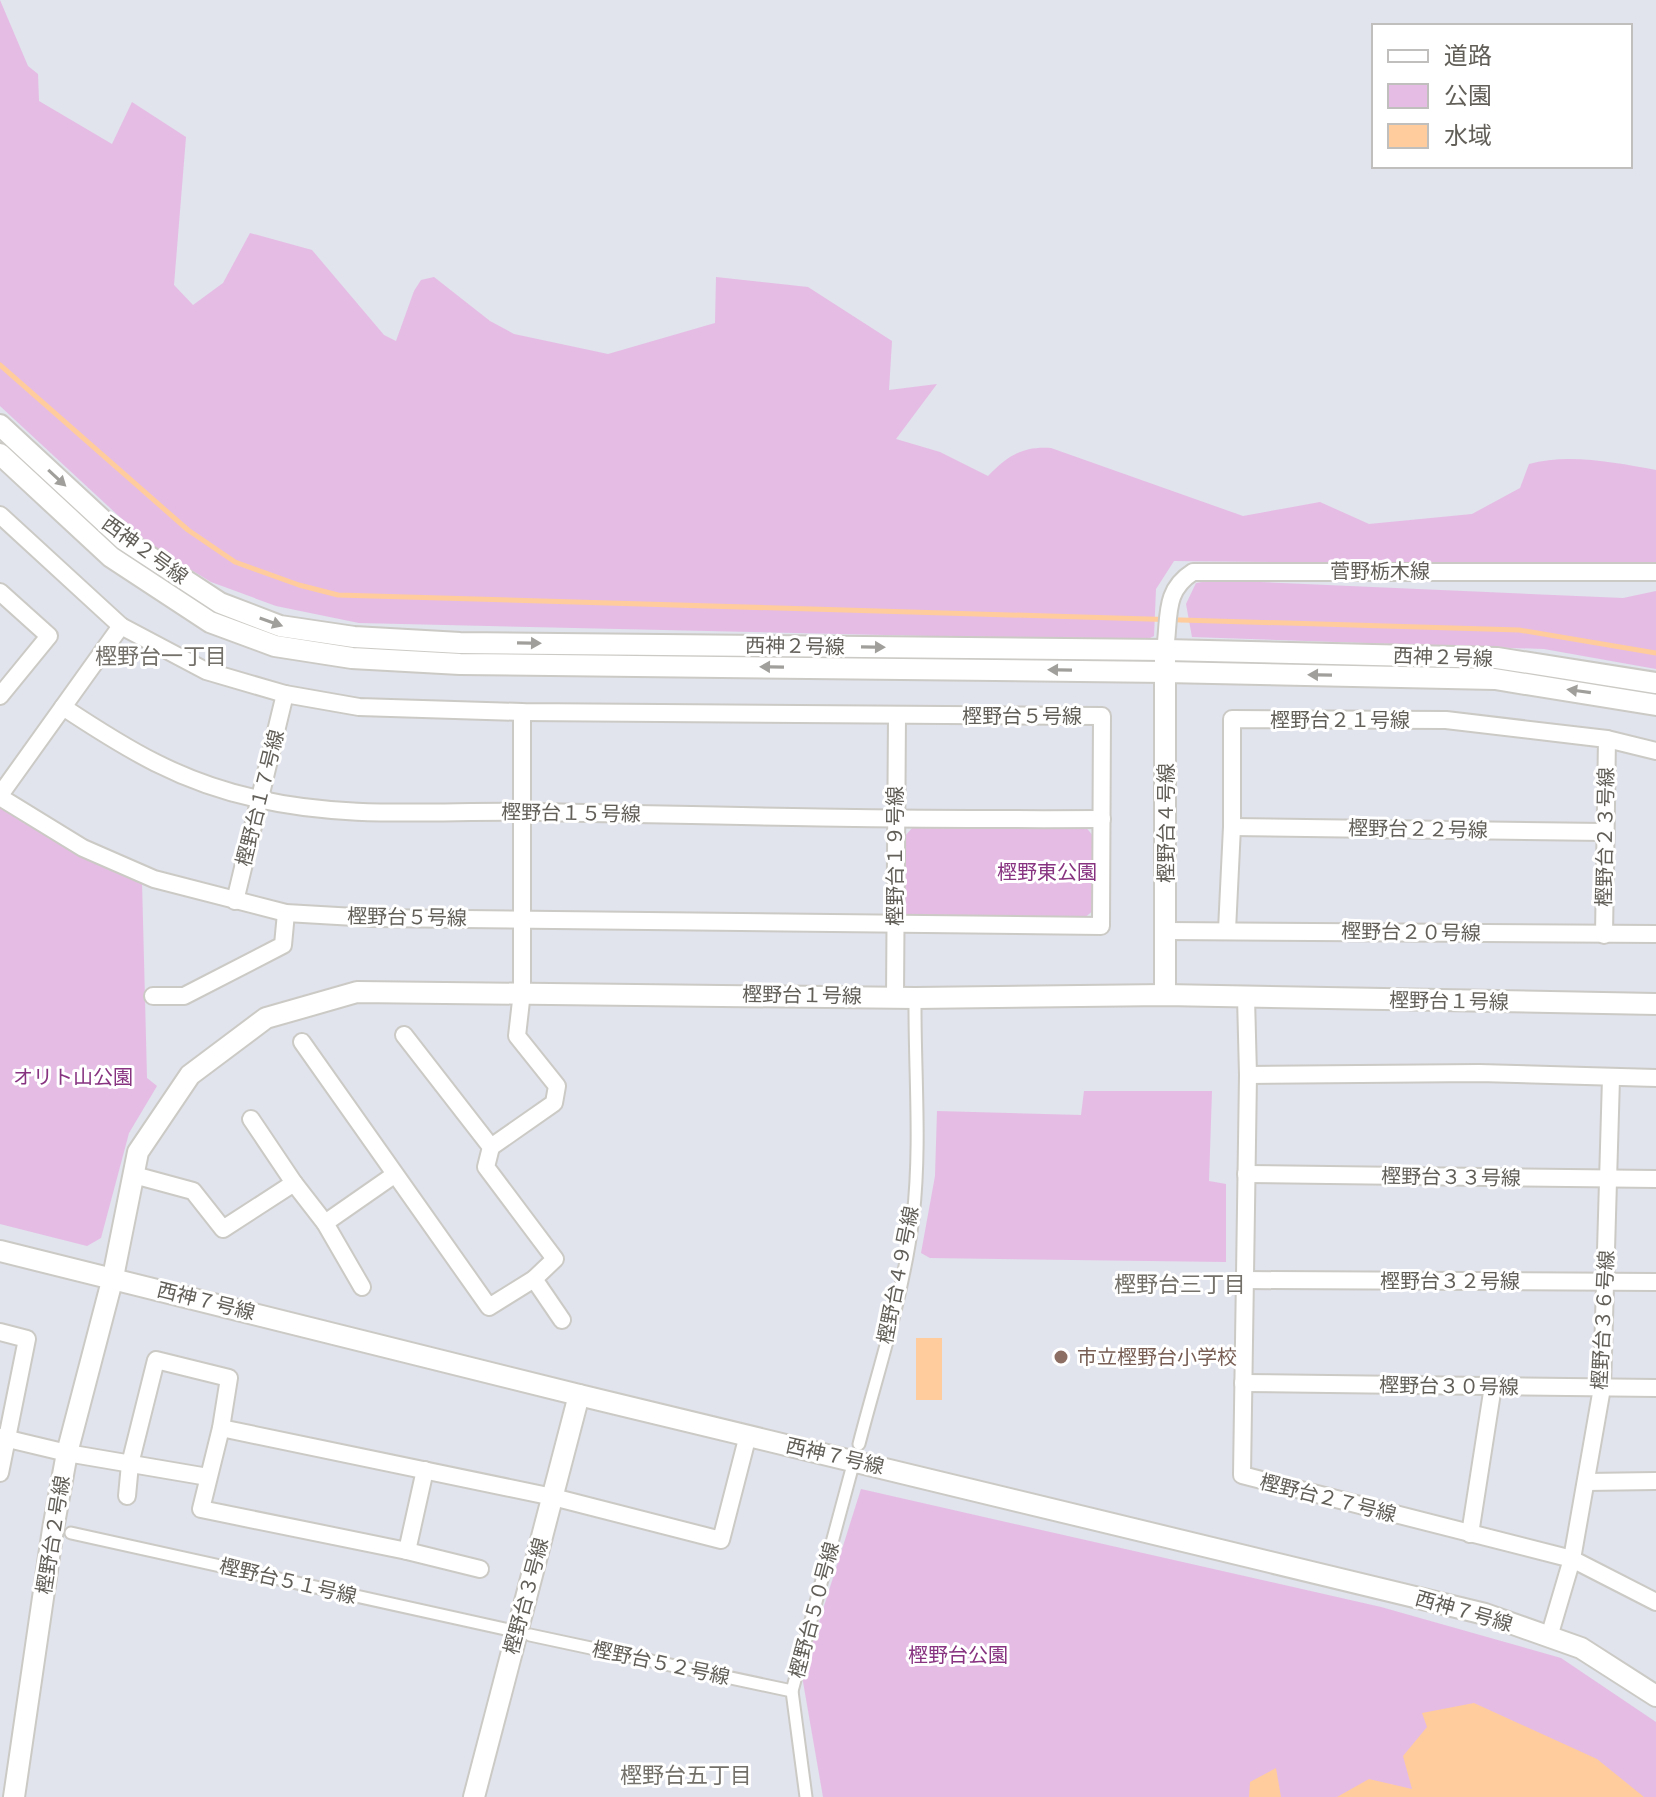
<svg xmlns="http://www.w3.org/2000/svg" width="1656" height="1797" font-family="Inter,'Noto Sans JP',sans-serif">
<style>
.green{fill:#e5bce4}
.water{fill:#ffcc9e}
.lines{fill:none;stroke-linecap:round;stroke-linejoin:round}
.stream{stroke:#ffcc9e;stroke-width:5}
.pedestrian-casing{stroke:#cccac5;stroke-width:15}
.minor-casing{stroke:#cccac5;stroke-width:20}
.tertiary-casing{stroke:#cccac5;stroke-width:24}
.pedestrian{stroke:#fff;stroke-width:11}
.minor{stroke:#fff;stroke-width:16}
.tertiary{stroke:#fff;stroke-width:20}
.oneway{fill:#a19f9b}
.education-dot{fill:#8d6e63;stroke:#fff;stroke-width:3}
.labels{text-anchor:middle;stroke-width:6;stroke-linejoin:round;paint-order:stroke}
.street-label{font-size:20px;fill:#625f59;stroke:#fff}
.park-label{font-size:20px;fill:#873380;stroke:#fff}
.education-label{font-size:20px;fill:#785e54;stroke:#fff;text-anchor:start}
.neighbourhood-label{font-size:22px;fill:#74706a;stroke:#fff}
</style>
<rect width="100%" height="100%" fill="#e1e3ed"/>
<g class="green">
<path d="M0 0 28 66 38 74 39 101 112 144 132 102 186 137 174 285 193 305 223 283 250 233 312 250 384 335 396 341 414 291 421 280 434 277 490 321 514 334 608 354 715 323 716 277 808 287 892 341 889 390 937 384 896 439 940 452 988 476C1008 456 1022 446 1051 448L1243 516 1320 502 1369 524 1472 514 1520 488 1529 464C1569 453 1616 463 1656 470V566L1174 561 1156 589 1154 636 1144 641 359 623 276 606 211 582 149 544 0 406Z"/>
<polygon points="1214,580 1623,598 1656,591 1656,669 1544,649 1192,637 1186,604 1196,583"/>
<polygon points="0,807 76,853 142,882 147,1078 157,1086 129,1133 101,1238 87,1246 0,1224"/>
<polygon points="1085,826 1093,836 1094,910 1083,919 908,916 904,911 905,836 913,827"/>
<polygon points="1084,1091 1212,1091 1209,1181 1226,1184 1226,1262 930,1258 921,1253 935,1176 937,1111 1081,1115"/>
<polygon points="861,1489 1381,1607 1561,1658 1656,1722 1656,1797 823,1797 802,1676"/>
</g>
<g class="water">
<rect x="916" y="1338" width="26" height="62"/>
<polygon points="1474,1703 1597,1759 1644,1797 1337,1797 1369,1779 1412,1789 1403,1756 1427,1727 1422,1713"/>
<polygon points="1276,1768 1281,1797 1249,1797 1250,1782"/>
</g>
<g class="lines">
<polyline class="stream" points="0,365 188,530 235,562 299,585 338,595 1519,630 1656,653"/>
<defs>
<g id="pedestrian">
<path d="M859 1444C878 1370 904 1293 913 1217 921 1148 915 1077 915 1008"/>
<polyline points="71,1533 505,1629"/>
<polyline points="530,1635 792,1691"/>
<polyline points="806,1797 792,1691 851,1472"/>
</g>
<g id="minor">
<polyline points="0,515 121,626 206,671 285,694 359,707 522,712 1102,716 1101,926 372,918 286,913 154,879 83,848 0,797"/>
<polyline points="0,592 49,636 0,696"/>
<path d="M1165 650C1170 617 1163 591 1193 572H1656"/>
<path d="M63 707C128 750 180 782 258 799 349 820 442 810 534 812 724 816 912 820 1102 819"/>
<polyline points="0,795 121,626"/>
<polyline points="1232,827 1604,832"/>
<polyline points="235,901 285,694"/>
<polyline points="1227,930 1232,827 1232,719 1446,720 1607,739 1656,751"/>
<polyline points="1167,931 1656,934"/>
<polyline points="1604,935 1607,739"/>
<polyline points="153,996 184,996 283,945 286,913"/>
<polyline points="895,997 897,716"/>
<polyline points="1246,997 1248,1075 1242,1475 1572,1559 1656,1602"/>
<polyline points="302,1042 489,1307 534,1279 555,1259 486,1167 491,1147 404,1035"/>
<polyline points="1248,1075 1479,1073 1656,1078"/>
<polyline points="251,1119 294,1183 325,1223 362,1287"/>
<polyline points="491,1147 554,1103 557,1086 517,1036 522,992 522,712"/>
<polyline points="1246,1174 1656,1179"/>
<polyline points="134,1175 193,1191 223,1229 294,1183"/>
<polyline points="325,1223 394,1175"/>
<polyline points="534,1279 562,1320"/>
<polyline points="1245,1280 1656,1282"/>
<polyline points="0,1332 27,1339 0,1473"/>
<polyline points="1243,1383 1656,1388"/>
<polyline points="221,1428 553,1497 721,1540 748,1435"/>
<polyline points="0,1437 67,1453 208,1477"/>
<polyline points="1586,1482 1656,1481"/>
<polyline points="127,1496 130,1464 156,1360 229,1378 221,1428 201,1509 407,1551 425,1470"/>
<polyline points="1470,1534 1493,1386"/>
<polyline points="407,1551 480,1569"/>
<polyline points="1549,1637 1572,1559 1602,1388 1611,1078"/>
</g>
<g id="tertiary">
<polyline points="0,425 124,540 220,603 280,626 354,637 460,643 1165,650 1497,658 1656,683"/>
<polyline points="0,454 111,557 210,622 275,646 352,658 460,664 1165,672 1495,679 1656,705"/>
<polyline points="1165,659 1165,995"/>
<polyline points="0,1251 579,1395 1485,1614 1581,1648 1656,1696"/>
<polyline points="14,1797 53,1529 67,1453 113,1277 138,1152 190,1075 266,1018 357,992 915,998 1165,995 1656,1004"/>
<polyline points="474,1797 579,1395"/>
</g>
</defs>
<use href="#pedestrian" class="pedestrian-casing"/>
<use href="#minor" class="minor-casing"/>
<use href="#tertiary" class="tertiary-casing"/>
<use href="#pedestrian" class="pedestrian"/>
<use href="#minor" class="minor"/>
<use href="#tertiary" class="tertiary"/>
</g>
<defs><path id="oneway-solid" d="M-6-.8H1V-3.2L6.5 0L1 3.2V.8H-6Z" transform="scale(2)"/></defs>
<g class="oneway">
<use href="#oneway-solid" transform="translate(57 478) rotate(43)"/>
<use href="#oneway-solid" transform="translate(271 622) rotate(19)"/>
<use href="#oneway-solid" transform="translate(529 643) rotate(1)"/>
<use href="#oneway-solid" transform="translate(873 647) rotate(1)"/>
<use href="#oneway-solid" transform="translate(772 667) rotate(-179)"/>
<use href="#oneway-solid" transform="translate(1060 670) rotate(-179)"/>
<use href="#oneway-solid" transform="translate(1320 675) rotate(-179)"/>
<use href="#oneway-solid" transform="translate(1579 691) rotate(-172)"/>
</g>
<circle class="education-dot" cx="1061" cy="1357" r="8"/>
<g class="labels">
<g class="street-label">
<text transform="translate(145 550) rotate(36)" y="7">西神２号線</text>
<text x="1380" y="578">菅野栃木線</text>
<text transform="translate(795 646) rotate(1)" y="7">西神２号線</text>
<text transform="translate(1443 657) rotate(2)" y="7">西神２号線</text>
<text x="1022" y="723">樫野台５号線</text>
<text x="1340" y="727">樫野台２１号線</text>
<text transform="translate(260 798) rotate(-76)" y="7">樫野台１７号線</text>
<text transform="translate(571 813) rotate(1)" y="7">樫野台１５号線</text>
<text transform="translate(1166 823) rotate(-90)" y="7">樫野台４号線</text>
<text transform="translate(1418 829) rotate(1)" y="7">樫野台２２号線</text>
<text transform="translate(1605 837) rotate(-89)" y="7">樫野台２３号線</text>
<text transform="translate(895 856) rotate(-90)" y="7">樫野台１９号線</text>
<text transform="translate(407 917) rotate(1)" y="7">樫野台５号線</text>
<text transform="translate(1411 932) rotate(1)" y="7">樫野台２０号線</text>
<text transform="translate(802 995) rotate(1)" y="7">樫野台１号線</text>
<text transform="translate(1449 1001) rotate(1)" y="7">樫野台１号線</text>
<text transform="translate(1451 1177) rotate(1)" y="7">樫野台３３号線</text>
<text transform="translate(898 1275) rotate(-79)" y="7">樫野台４９号線</text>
<text x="1450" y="1288">樫野台３２号線</text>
<text transform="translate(206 1301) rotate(14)" y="7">西神７号線</text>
<text transform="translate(1603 1320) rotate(-87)" y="7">樫野台３６号線</text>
<text transform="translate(1449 1386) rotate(1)" y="7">樫野台３０号線</text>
<text transform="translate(835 1456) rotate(13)" y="7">西神７号線</text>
<text transform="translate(1328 1498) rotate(14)" y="7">樫野台２７号線</text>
<text transform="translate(53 1535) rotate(-81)" y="7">樫野台２号線</text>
<text transform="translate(288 1581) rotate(13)" y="7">樫野台５１号線</text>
<text transform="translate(526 1596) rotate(-75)" y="7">樫野台３号線</text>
<text transform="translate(814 1610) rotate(-75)" y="7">樫野台５０号線</text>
<text transform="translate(1464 1611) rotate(16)" y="7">西神７号線</text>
<text transform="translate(661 1663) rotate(12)" y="7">樫野台５２号線</text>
</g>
<g class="park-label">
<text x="1047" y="879">樫野東公園</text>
<text x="73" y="1084">オリト山公園</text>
<text x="958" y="1662">樫野台公園</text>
</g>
<g class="education-label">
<text x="1077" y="1364">市立樫野台小学校</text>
</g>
<g class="neighbourhood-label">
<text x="161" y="664">樫野台一丁目</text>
<text x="1180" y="1292">樫野台三丁目</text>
<text x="686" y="1783">樫野台五丁目</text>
</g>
</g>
<rect x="1372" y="24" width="260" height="144" fill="#ffffff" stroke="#c0bfbd" stroke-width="2"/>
<rect x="1388" y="50" width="40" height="12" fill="#ffffff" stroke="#c0bfbd" stroke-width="2"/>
<text x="1444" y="64" font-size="24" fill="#625f59">道路</text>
<rect x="1388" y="84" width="40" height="24" fill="#e5bce4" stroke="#c0bfbd" stroke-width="2"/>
<text x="1444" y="104" font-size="24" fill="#625f59">公園</text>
<rect x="1388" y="124" width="40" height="24" fill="#ffcc9e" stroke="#c0bfbd" stroke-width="2"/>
<text x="1444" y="144" font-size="24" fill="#625f59">水域</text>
</svg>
